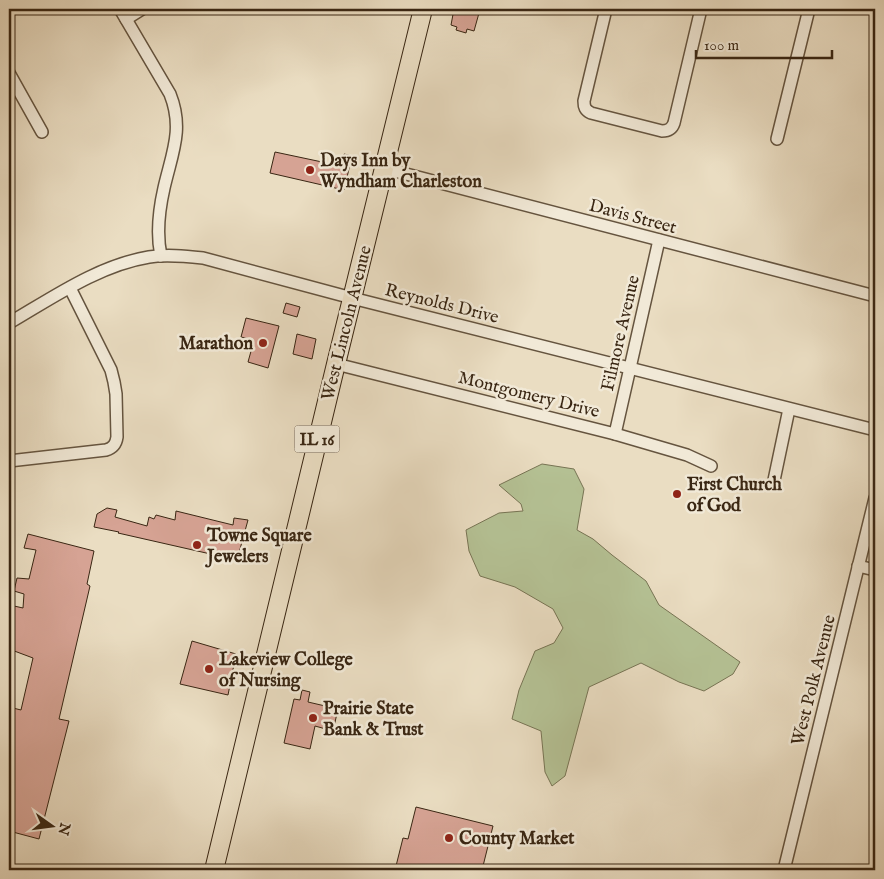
<svg xmlns="http://www.w3.org/2000/svg" width="884" height="879" font-family="'IM FELL English',serif">
<style>
.green{fill:#b5c295;stroke:#777454}
.building{fill:#d6a394;stroke:#392613}
.lines{fill:none;stroke-linecap:round;stroke-linejoin:round}
.street-casing{stroke:#65543f;stroke-width:14}
.primary-casing{stroke:#392613;stroke-width:20}
.street{stroke:#f1e9d7;stroke-width:11}
.primary{stroke:#eaddc2;stroke-width:18}
.poi-dot{fill:#8f2418;stroke:#f1e9d7;stroke-width:2}
.labels{text-anchor:middle;stroke-width:5;stroke-linejoin:round;paint-order:stroke}
.shield{fill:#f1e9d7;stroke:#70604e;stroke-width:1}
.shield-label{font-size:16px;font-weight:bold;fill:#392613}
.poi-label{font-size:18px;font-weight:bold;fill:#392613;stroke:#f1e9d7;text-anchor:start}
.street-label{font-size:18px;fill:#392613;stroke:#f1e9d7}
</style>
<rect width="100%" height="100%" fill="#eaddc2"/>
<filter id="stains"><feTurbulence type="fractalNoise" baseFrequency=".004" numOctaves="4"/><feColorMatrix values="0 0 0 0 .2 0 0 0 0 .09 0 0 0 0 .02 0 0 0 .5 -.17"/></filter>
<radialGradient id="worn" r=".72"><stop offset=".6" stop-color="#630" stop-opacity="0"/><stop offset="1" stop-color="#630" stop-opacity=".3"/></radialGradient>
<polygon class="green" points="542,464 574,469 584,489 577,530 593,539 612,555 646,581 659,605 740,662 733,674 704,691 679,682 641,663 589,687 565,776 552,786 545,772 541,731 512,719 519,690 535,651 554,643 563,628 553,609 515,587 480,576 469,551 466,530 499,513 523,511 521,504 499,485"/>
<g class="building">
<polygon points="454,9 462,9 479,13 474,31 467,29 466,33 456,30 457,27 451,25"/>
<polygon points="275,152 341,166 344,154 352,156 344,190 270,173"/>
<polygon points="286,303 300,307 297,317 283,313"/>
<polygon points="246,318 279,326 268,368 248,362 253,344 248,342 249,339 241,337"/>
<polygon points="297,334 316,339 312,359 293,354"/>
<polygon points="107,508 117,510 115,517 147,526 149,517 154,519 156,515 175,520 176,511 233,525 234,518 248,520 237,560 118,533 119,532 94,527 97,514"/>
<polygon points="28,534 94,551 87,584 90,586 59,719 69,721 39,839 9,831 9,707 21,710 33,658 9,649 9,632 14,606 23,608 24,594 14,591 17,578 29,579 36,550 24,548"/>
<polygon points="192,641 236,654 228,695 180,684"/>
<polygon points="302,690 310,692 308,702 338,709 333,731 315,726 310,749 284,743 294,699 300,700"/>
<polygon points="416,807 493,826 482,870 395,870 403,838 408,839"/>
</g>
<g class="lines">
<defs>
<g id="street">
<path d="M120 9 170 94C184 129 172 153 164 188 159 210 156 233 161 256"/>
<path d="M606 9 584 101C584 107 585 110 591 113L662 131C668 131 672 129 674 123L701 9"/>
<polyline points="126,19 142,9"/>
<polyline points="9,73 42,132"/>
<polyline points="777,139 809,9"/>
<polyline points="383,168 875,296"/>
<path d="M9 323C52 298 99 265 149 257 166 254 185 256 203 258L352 298 875 430"/>
<polyline points="336,364 615,434 687,455 711,466"/>
<polyline points="615,434 659,240"/>
<path d="M9 461 106 450C113 448 116 444 117 437L116 394 114 382 111 370 70 288"/>
<polyline points="773,485 789,409"/>
<polyline points="858,566 875,570"/>
<polyline points="784,870 875,498"/>
</g>
<polyline id="primary" points="214,870 336,364 423,9"/>
</defs>
<use href="#street" class="street-casing"/>
<use href="#primary" class="primary-casing"/>
<use href="#street" class="street"/>
<use href="#primary" class="primary"/>
</g>
<g class="poi-dot">
<circle cx="310" cy="170" r="5"/>
<circle cx="263" cy="343" r="5"/>
<circle cx="677" cy="494" r="5"/>
<circle cx="197" cy="545" r="5"/>
<circle cx="209" cy="669" r="5"/>
<circle cx="313" cy="718" r="5"/>
<circle cx="449" cy="838" r="5"/>
</g>
<g class="labels">
<rect class="shield" x="294.5" y="425.5" width="45" height="27" rx="4"/>
<g class="shield-label">
<text x="317" y="445">IL 16</text>
</g>
<g class="poi-label">
<text x="320" y="166">Days Inn by<tspan x="320" dy="21">Wyndham Charleston</tspan></text>
<text x="253" y="349" text-anchor="end">Marathon</text>
<text x="687" y="490">First Church<tspan x="687" dy="21">of God</tspan></text>
<text x="207" y="541">Towne Square<tspan x="207" dy="21">Jewelers</tspan></text>
<text x="219" y="665">Lakeview College<tspan x="219" dy="21">of Nursing</tspan></text>
<text x="323" y="714">Prairie State<tspan x="323" dy="21">Bank &amp; Trust</tspan></text>
<text x="459" y="844">County Market</text>
</g>
<g class="street-label">
<text transform="translate(633 216) rotate(15)" y="6">Davis Street</text>
<text transform="translate(442 303) rotate(14)" y="6">Reynolds Drive</text>
<text transform="translate(346 323) rotate(-76)" y="6">West Lincoln Avenue</text>
<text transform="translate(620 333) rotate(-77)" y="6">Filmore Avenue</text>
<text transform="translate(529 394) rotate(14)" y="6">Montgomery Drive</text>
<text transform="translate(813 680) rotate(-76)" y="6">West Polk Avenue</text>
</g>
</g>
<rect width="884" height="879" fill="none" stroke="#eaddc2" stroke-width="30"/>
<rect x="10" y="10" width="864" height="859" fill="none" stroke="#392613" stroke-width="2.5"/>
<rect x="15" y="15" width="854" height="849" fill="none" stroke="#392613"/>
<g transform="translate(52 826) rotate(104)" stroke="#f1e9d7" stroke-width="4" paint-order="stroke">
<path d="M0-4L9 19L0 12L-9 19Z" fill="#392613"/>
<text y="-8" font-size="14" font-weight="bold" text-anchor="middle" fill="#392613">N</text>
</g>
<path d="M696 50v8h136v-8" fill="none" stroke="#392613" stroke-width="2.5"/>
<text x="704" y="50" font-size="15" fill="#392613" stroke="#f1e9d7" stroke-width="4" paint-order="stroke">100 m</text>
<rect width="100%" height="100%" filter="url(#stains)"/>
<rect width="100%" height="100%" fill="url(#worn)"/>
</svg>
